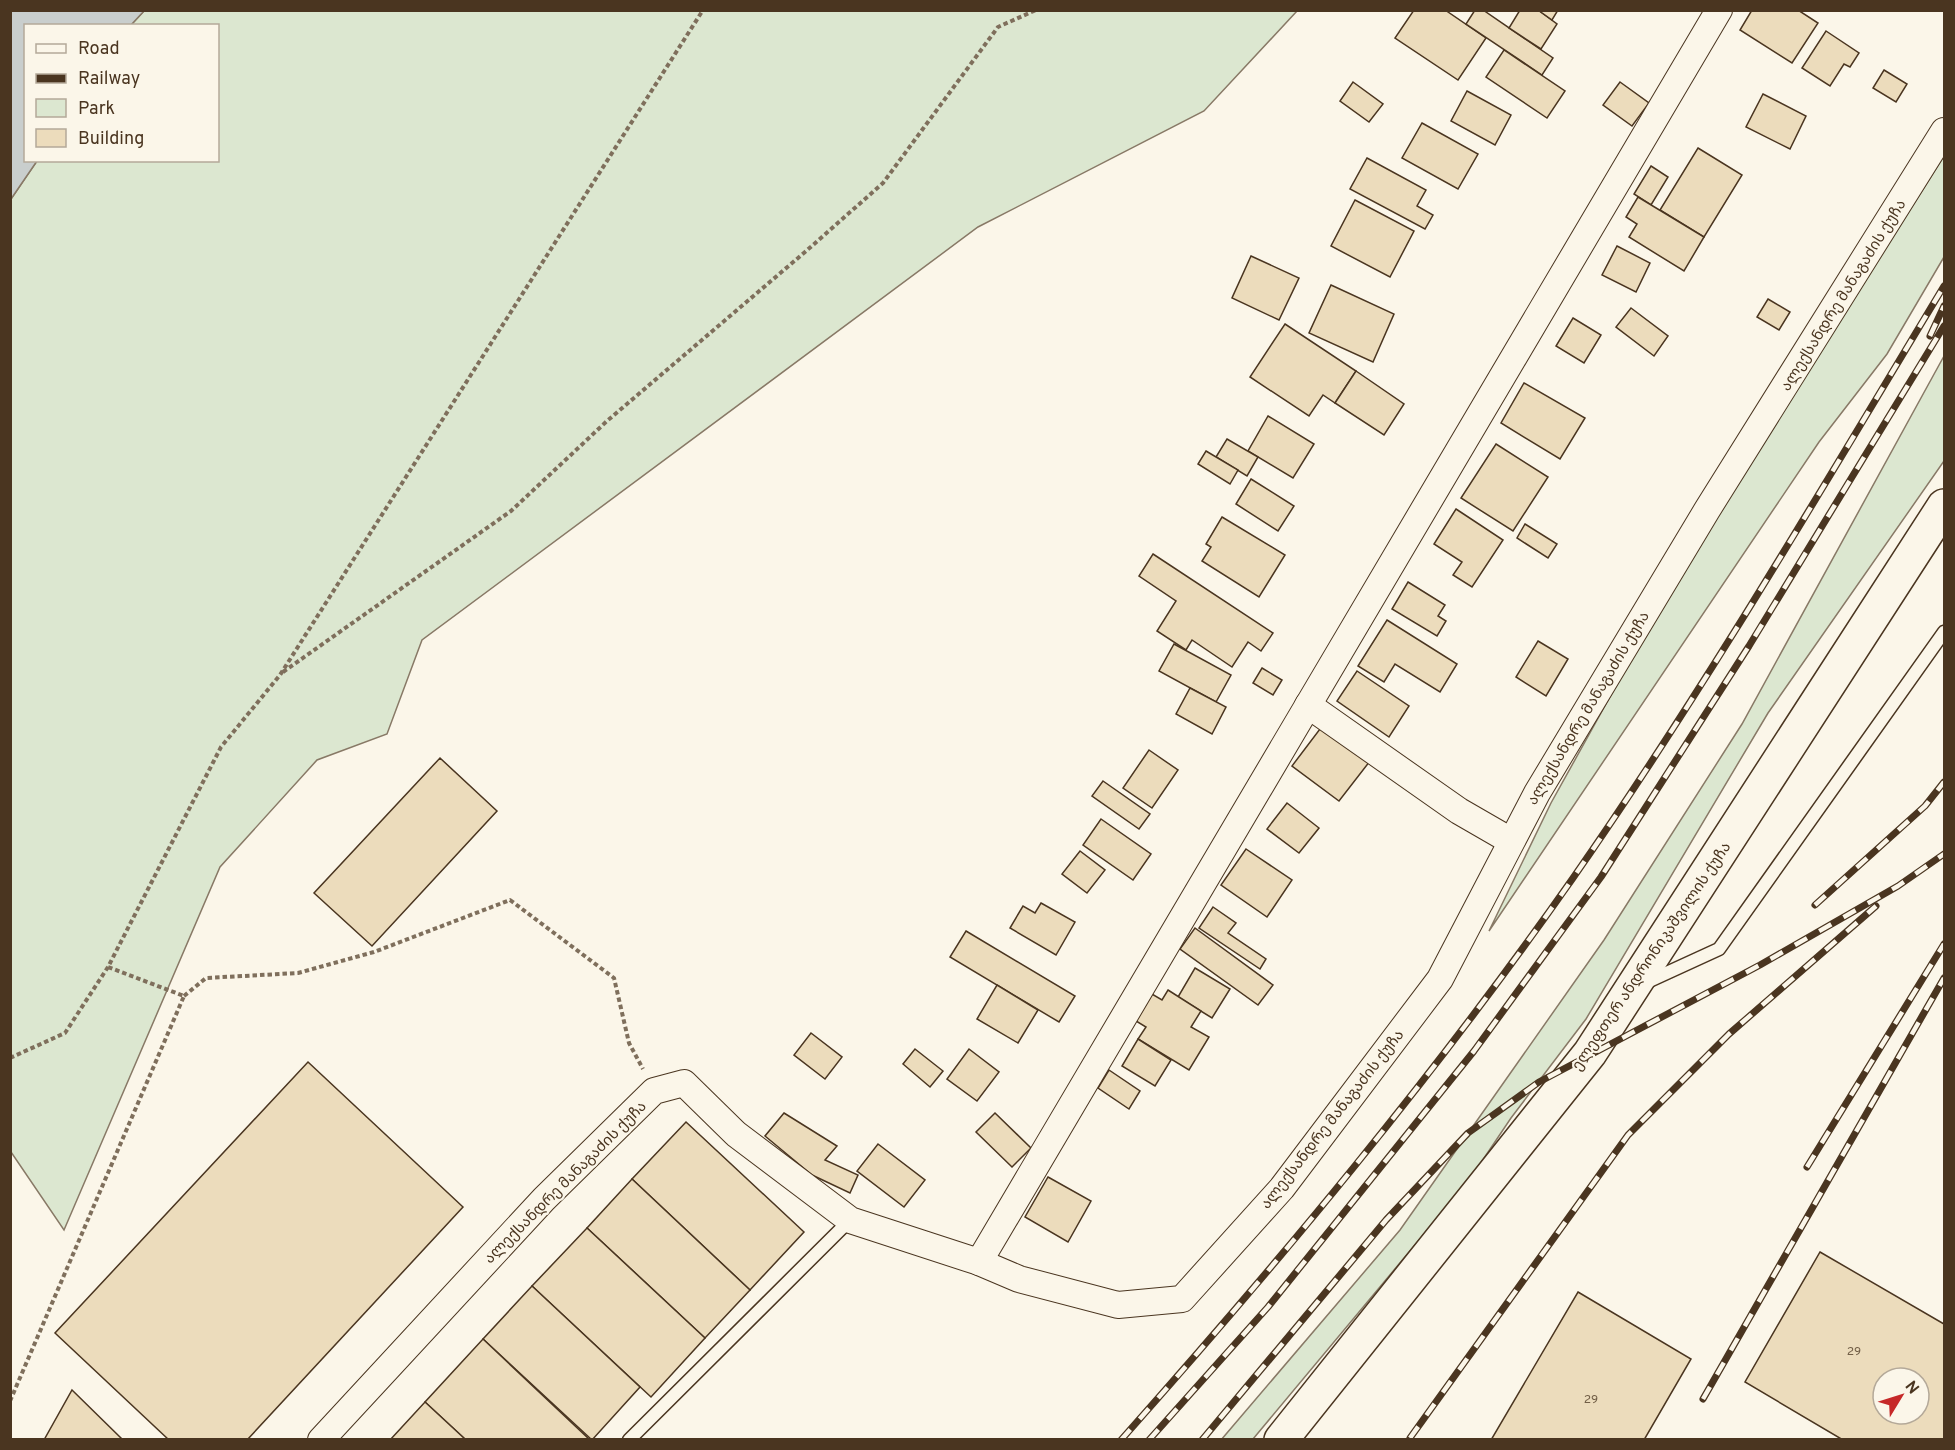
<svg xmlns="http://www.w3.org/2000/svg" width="1955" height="1450" font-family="Overpass,'Noto Sans Georgian',sans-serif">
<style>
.green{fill:#dce7d0;stroke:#887966;stroke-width:1.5}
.water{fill:#c9cecd;stroke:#887966;stroke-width:1.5}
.building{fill:#ecdcbc;stroke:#4a3520;stroke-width:1.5;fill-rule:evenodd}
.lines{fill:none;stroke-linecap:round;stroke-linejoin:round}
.service-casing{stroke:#4a3520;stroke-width:15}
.minor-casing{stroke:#4a3520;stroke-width:28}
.secondary-casing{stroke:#4a3520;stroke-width:36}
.path{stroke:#7f6f5c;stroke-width:4;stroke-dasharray:4.5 3;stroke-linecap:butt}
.service{stroke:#fbf6e9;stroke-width:12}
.minor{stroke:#fbf6e9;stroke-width:26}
.secondary{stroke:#fbf6e9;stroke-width:33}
.rail-casing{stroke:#4a3520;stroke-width:7}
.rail{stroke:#fbf6e9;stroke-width:4.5;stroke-dasharray:14;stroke-linecap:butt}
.labels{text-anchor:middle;stroke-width:4.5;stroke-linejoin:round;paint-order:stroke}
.number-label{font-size:12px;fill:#725f47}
.street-label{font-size:15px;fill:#4a3520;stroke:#fbf6e9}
</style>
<rect width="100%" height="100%" fill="#fbf6e9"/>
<g class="green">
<polygon points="144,11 1297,11 1204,111 978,227 422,640 387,734 317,760 220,867 64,1230 11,1152 11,199 37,161 218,160 218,26 131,25"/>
<polygon points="1944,156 1944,257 1887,354 1819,442 1489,931 1551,803 1667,594"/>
<polygon points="1944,356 1944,461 1768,713 1586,1019 1511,1118 1470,1179 1253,1439 1221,1440 1400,1230 1604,940 1742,724"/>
</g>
<polygon class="water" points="11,10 144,11 131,25 26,26 26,160 37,161 11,199"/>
<g class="building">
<polygon points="1414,10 1445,10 1486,38 1458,80 1395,38"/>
<polygon points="1475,10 1483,10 1553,58 1542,75 1466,24"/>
<polygon points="1520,10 1538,10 1557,24 1541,49 1509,28"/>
<polygon points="1538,10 1558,10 1552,20"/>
<polygon points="1752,10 1798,10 1818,23 1792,63 1740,30"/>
<polygon points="1826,31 1859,53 1850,67 1844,64 1830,86 1802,68"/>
<polygon points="1504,50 1565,91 1547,118 1486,77"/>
<polygon points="1884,70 1907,84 1896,102 1873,88"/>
<polygon points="1353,82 1383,104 1369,122 1340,101"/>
<polygon points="1620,82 1649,103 1632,126 1603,105"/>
<polygon points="1467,91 1511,115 1495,145 1451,121"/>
<polygon points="1763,94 1806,116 1790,149 1746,127"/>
<polygon points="1422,123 1478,154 1458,189 1402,158"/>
<polygon points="1698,148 1742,175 1704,237 1660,210"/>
<polygon points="1367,158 1426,190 1417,206 1433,215 1425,229 1350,189"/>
<polygon points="1651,166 1668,177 1651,205 1634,194"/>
<polygon points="1638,197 1704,237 1684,271 1629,237 1637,224 1626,217"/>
<polygon points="1355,200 1414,231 1390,277 1331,246"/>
<polygon points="1617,246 1650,263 1636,292 1602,275"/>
<polygon points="1251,256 1299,278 1279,320 1232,298"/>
<polygon points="1331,285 1394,314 1373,362 1309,333"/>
<polygon points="1768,299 1790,312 1779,330 1757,317"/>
<polygon points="1631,308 1668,336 1654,356 1616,327"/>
<polygon points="1573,318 1601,335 1584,363 1556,346"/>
<polygon points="1285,324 1356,371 1335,403 1323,395 1309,416 1250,377"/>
<polygon points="1356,371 1404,404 1384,435 1335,403"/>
<polygon points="1524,383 1585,418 1560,459 1501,423"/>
<polygon points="1268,416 1314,444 1293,478 1248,451"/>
<polygon points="1227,439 1258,457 1247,476 1216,457"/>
<polygon points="1496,444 1548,477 1513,531 1461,498"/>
<polygon points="1206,451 1238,470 1230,484 1198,464"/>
<polygon points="1251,479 1294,506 1278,531 1236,504"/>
<polygon points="1456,509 1503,540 1472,587 1453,575 1462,562 1434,544"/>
<polygon points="1222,517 1285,555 1259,597 1202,561 1211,547 1206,544"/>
<polygon points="1525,524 1557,544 1548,558 1517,538"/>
<polygon points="1153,554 1273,633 1261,651 1248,642 1232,667 1192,640 1186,650 1157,631 1176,601 1139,576"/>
<polygon points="1408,582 1445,605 1438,616 1446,621 1437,636 1392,609"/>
<polygon points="1387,620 1457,664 1440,692 1395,664 1384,682 1358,666"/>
<polygon points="1538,641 1568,659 1546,696 1516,677"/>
<polygon points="1174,644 1231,675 1216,702 1159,671"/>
<polygon points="1262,668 1282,680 1273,695 1253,683"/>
<polygon points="1357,671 1409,706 1389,737 1337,701"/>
<polygon points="1190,688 1226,707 1212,734 1176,714"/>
<polygon points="1323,725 1370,761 1339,801 1292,766"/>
<polygon points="1149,750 1178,770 1152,808 1123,788"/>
<polygon points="440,758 497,811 372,946 314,893"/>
<polygon points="1103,781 1150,814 1139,829 1092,796"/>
<polygon points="1287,803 1319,828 1299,853 1267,829"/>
<polygon points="1101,819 1151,854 1133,880 1083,845"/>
<polygon points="1246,849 1292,880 1267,917 1221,885"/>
<polygon points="1080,851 1105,870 1087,893 1062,874"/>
<polygon points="1041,903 1075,922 1056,955 1010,928 1023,906 1035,913"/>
<polygon points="1213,907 1236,923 1228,933 1266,959 1260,969 1199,928"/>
<polygon points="1195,928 1273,985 1258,1005 1180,949"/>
<polygon points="966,931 1075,996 1059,1022 950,957"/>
<polygon points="1195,968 1230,989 1212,1018 1178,997"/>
<polygon points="997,985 1038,1010 1018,1043 977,1019"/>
<polygon points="1168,990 1201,1011 1191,1027 1209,1037 1189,1070 1138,1039 1146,1027 1136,1021 1152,994 1162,1000"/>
<polygon points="811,1033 842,1057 825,1079 794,1055"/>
<polygon points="1138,1039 1171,1060 1155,1086 1122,1066"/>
<polygon points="915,1049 943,1071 930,1087 903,1064"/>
<polygon points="969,1049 999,1072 977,1101 947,1079"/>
<polygon points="308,1062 463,1207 247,1440 169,1440 55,1333"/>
<polygon points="1109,1070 1140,1091 1129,1109 1098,1088"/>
<polygon points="784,1113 837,1146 825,1160 858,1175 850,1193 812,1175 765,1136"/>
<polygon points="995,1113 1031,1148 1012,1167 976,1132"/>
<polygon points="686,1122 804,1232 750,1290 632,1179"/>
<polygon points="878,1144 925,1180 904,1207 857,1171"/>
<polygon points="1048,1177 1091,1201 1068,1242 1025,1217"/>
<polygon points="632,1179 750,1290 705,1338 587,1228"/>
<polygon points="587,1228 705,1338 651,1397 532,1286"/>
<path d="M1820 1252 1944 1324V1440H1843L1745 1382ZM1883 1378H1919V1414H1883Z"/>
<polygon points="532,1286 640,1387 592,1440 483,1339"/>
<polygon points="1578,1292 1691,1359 1644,1440 1491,1440"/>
<polygon points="483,1339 590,1440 466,1440 425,1402"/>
<polygon points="72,1390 123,1440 44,1440"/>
<polygon points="425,1402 466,1440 390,1440"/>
</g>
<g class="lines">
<defs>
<g id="service">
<polyline points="1647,982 1719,949 1944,632"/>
<polyline points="629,1440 850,1220"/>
</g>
<g id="minor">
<polyline points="1308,705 1459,811 1511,841"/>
<polyline points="979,1262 1719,10"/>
<polyline points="321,1440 544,1199 654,1091 684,1083 736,1134 850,1220 979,1262 1019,1279 1118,1305 1182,1299 1282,1188 1440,979 1537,793 1707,510 1944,131"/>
</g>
<polyline id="secondary" points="1281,1440 1590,1053 1944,506"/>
</defs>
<use href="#service" class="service-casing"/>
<use href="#minor" class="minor-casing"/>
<use href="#secondary" class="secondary-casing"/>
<g class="path">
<polyline points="283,672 511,511 607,421 805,252 883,183 998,27 1036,10"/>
<polyline points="184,996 206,978 298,973 374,952 510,900 614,978 629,1043 643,1069"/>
<polyline points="10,1058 65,1033 108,967 221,747 280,675 703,10"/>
<polyline points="10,1401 184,996 108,967"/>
</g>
<use href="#service" class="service"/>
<use href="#minor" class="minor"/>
<use href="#secondary" class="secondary"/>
<defs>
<g id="rail">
<polyline points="1930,336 1944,306"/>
<polyline points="1815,905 1925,806 1944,782"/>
<polyline points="1807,1167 1944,944"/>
<polyline points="1703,1399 1944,978"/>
<polyline points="1410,1438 1628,1135 1729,1034 1876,906"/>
<path d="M1121 1440C1281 1260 1435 1075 1573 878 1706 687 1824 485 1944 286"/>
<polyline points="1149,1440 1268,1307 1474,1051 1601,877 1749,646 1944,326"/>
<polyline points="1202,1440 1386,1220 1468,1133 1539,1082 1760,965 1898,886 1944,854"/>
</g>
</defs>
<use href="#rail" class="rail-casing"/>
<use href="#rail" class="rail"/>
</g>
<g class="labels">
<g class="number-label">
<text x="1854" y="1355">29</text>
<text x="1591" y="1403">29</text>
</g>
<g class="street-label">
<text transform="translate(1843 295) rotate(-58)" y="5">ალექსანდრე მანაგაძის ქუჩა</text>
<text transform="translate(1588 708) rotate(-59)" y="5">ალექსანდრე მანაგაძის ქუჩა</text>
<text transform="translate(1651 956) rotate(-56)" y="5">ელეფთერ ანდრონიკაშვილის ქუჩა</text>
<text transform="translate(1332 1119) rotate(-52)" y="5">ალექსანდრე მანაგაძის ქუჩა</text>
<text transform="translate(565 1182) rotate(-45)" y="5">ალექსანდრე მანაგაძის ქუჩა</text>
</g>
</g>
<rect width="1955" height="1450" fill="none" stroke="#4a3520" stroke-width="24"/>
<rect x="24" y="24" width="195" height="138" fill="#fbf6e9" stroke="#b4a999" stroke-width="1.5"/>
<rect x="36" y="44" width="30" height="9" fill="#fbf6e9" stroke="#b4a999" stroke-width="1.5"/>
<text x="78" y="54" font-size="18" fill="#4a3520">Road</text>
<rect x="36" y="74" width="30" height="9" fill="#4a3520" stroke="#b4a999" stroke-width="1.5"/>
<text x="78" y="84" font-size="18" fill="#4a3520">Railway</text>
<rect x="36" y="99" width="30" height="18" fill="#dce7d0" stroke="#b4a999" stroke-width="1.5"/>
<text x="78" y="114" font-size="18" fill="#4a3520">Park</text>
<rect x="36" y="129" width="30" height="18" fill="#ecdcbc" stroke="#b4a999" stroke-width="1.5"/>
<text x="78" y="144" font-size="18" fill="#4a3520">Building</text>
<g transform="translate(1901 1396) rotate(52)"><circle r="28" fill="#fbf6e9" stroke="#b4a999" stroke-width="1.5"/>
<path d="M0-4.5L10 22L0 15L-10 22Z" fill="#c62828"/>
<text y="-9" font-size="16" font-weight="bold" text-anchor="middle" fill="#4a3520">N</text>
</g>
</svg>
